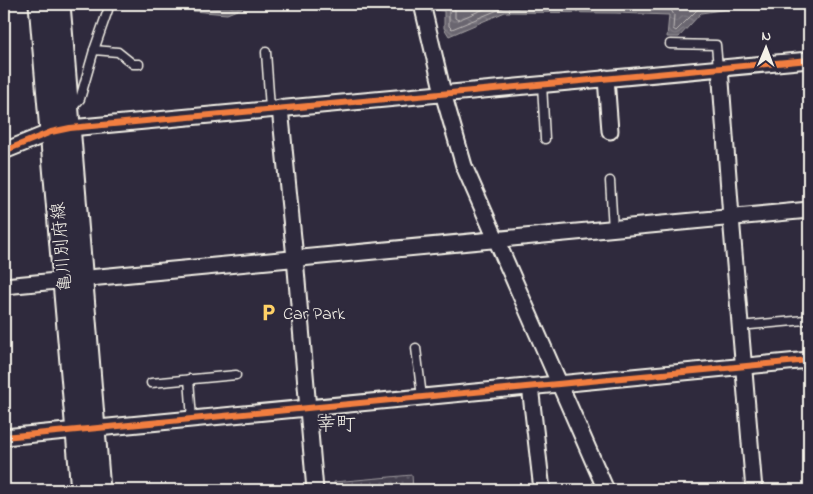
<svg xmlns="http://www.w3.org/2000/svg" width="813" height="494" font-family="'Indie Flower','Klee One',sans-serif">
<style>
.park{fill:url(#park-dots);stroke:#9c989c}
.water{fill:url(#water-waves);stroke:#a19ea0}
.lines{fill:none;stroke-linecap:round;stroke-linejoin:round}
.shore{stroke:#bdb9b8;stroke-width:1}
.lane-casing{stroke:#f4f1e8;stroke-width:11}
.street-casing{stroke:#f4f1e8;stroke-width:19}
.secondary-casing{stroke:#f4f1e8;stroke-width:25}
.lane{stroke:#2f2a3d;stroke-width:8}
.street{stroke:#2f2a3d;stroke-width:15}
.secondary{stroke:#2f2a3d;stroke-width:21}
.cycleway-casing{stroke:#2f2a3d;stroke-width:9}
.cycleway{stroke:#f27e40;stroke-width:6}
.labels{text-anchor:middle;stroke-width:4;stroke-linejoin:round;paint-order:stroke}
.street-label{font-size:18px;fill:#f4f1e8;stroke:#2f2a3d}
.poi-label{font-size:18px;fill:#f4f1e8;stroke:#2f2a3d;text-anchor:start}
.quarter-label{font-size:20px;fill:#f4f1e8;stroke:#2f2a3d}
</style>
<defs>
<pattern id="park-dots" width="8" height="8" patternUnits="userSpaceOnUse" patternTransform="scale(1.25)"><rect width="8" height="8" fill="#454050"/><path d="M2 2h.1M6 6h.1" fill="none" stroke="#605c69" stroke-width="1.8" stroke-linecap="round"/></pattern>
<pattern id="water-waves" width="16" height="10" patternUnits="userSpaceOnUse" patternTransform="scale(1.25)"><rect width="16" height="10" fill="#6a6670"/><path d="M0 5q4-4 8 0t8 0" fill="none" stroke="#807c84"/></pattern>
</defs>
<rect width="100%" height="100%" fill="#2f2a3d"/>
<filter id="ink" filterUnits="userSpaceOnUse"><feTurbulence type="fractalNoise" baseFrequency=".02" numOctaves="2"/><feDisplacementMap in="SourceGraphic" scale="10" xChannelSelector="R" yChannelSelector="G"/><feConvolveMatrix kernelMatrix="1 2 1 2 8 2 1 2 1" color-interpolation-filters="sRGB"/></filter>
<g filter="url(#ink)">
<polygon class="park" points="412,475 413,490 334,490 334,482"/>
<g class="water">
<polygon points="193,4 252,4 227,14 193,11"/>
<polygon points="361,4 762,4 701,13 679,37 667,37 669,15 616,13 505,12 449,36 444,28 444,11"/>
</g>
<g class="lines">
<g class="shore">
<polyline points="431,4 447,7 449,11 449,26 452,29 505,7 616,8 671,10 674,15 673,29 676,31 698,9 728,4"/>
<polyline points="452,4 455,10 455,18 458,20 496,4"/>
</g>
<defs>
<g id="lane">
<polyline points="670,44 716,45 718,68"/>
<polyline points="94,50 118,52 133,64 139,64"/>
<polyline points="266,52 270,108"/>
<polyline points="542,84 545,139"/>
<polyline points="72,108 80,99 94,50 108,10"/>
<polyline points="610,181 613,229"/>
<polyline points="739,326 805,320"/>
<polyline points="416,348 422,397"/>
<polyline points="189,379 192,419"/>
<polyline points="151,383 236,375"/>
</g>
<g id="street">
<polyline points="422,4 443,93 464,166 606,490"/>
<polyline points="720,68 731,217 754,490"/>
<polyline points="606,78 610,131"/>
<polyline points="280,108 295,258 315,490"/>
<polyline points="4,151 51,132 70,128 809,60"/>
<polyline points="4,286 809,210"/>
<polyline points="530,386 542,490"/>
<polyline points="4,437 809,360"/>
</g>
<g id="secondary">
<polyline points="40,4 82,490"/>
<polyline points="59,4 99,490"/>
</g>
</defs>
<use href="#lane" class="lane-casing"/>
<use href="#street" class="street-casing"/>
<use href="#secondary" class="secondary-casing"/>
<use href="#lane" class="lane"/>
<use href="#street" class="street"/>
<use href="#secondary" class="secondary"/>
<defs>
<g id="cycleway">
<polyline points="4,151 51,132 70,128 809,60"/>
<polyline points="4,437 809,360"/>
</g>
</defs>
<use href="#cycleway" class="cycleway-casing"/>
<use href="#cycleway" class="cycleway"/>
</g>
</g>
<defs>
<symbol id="parking-bare" viewBox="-9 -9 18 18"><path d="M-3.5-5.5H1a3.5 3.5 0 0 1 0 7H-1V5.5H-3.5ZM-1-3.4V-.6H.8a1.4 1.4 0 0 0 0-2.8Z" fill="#ffd166" stroke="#2f2a3d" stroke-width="2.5" paint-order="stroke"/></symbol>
</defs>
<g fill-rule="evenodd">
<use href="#parking-bare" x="256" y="300" width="25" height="25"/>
</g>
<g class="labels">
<g class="street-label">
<text transform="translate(61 247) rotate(-95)" y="6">亀川別府線</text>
</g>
<g class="poi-label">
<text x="283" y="319">Car Park</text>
</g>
<g class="quarter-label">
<text x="336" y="430">幸町</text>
</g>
</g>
<rect width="813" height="494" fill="none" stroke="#2f2a3d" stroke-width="20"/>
<rect x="10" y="10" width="793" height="474" fill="none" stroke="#f4f1e8" stroke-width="2" filter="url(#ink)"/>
<g transform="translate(766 48) rotate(1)" stroke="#2f2a3d" stroke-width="4" paint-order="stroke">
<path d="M0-4L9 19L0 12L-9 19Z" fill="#f4f1e8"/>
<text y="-8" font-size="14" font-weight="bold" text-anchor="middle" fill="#f4f1e8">N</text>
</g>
</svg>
